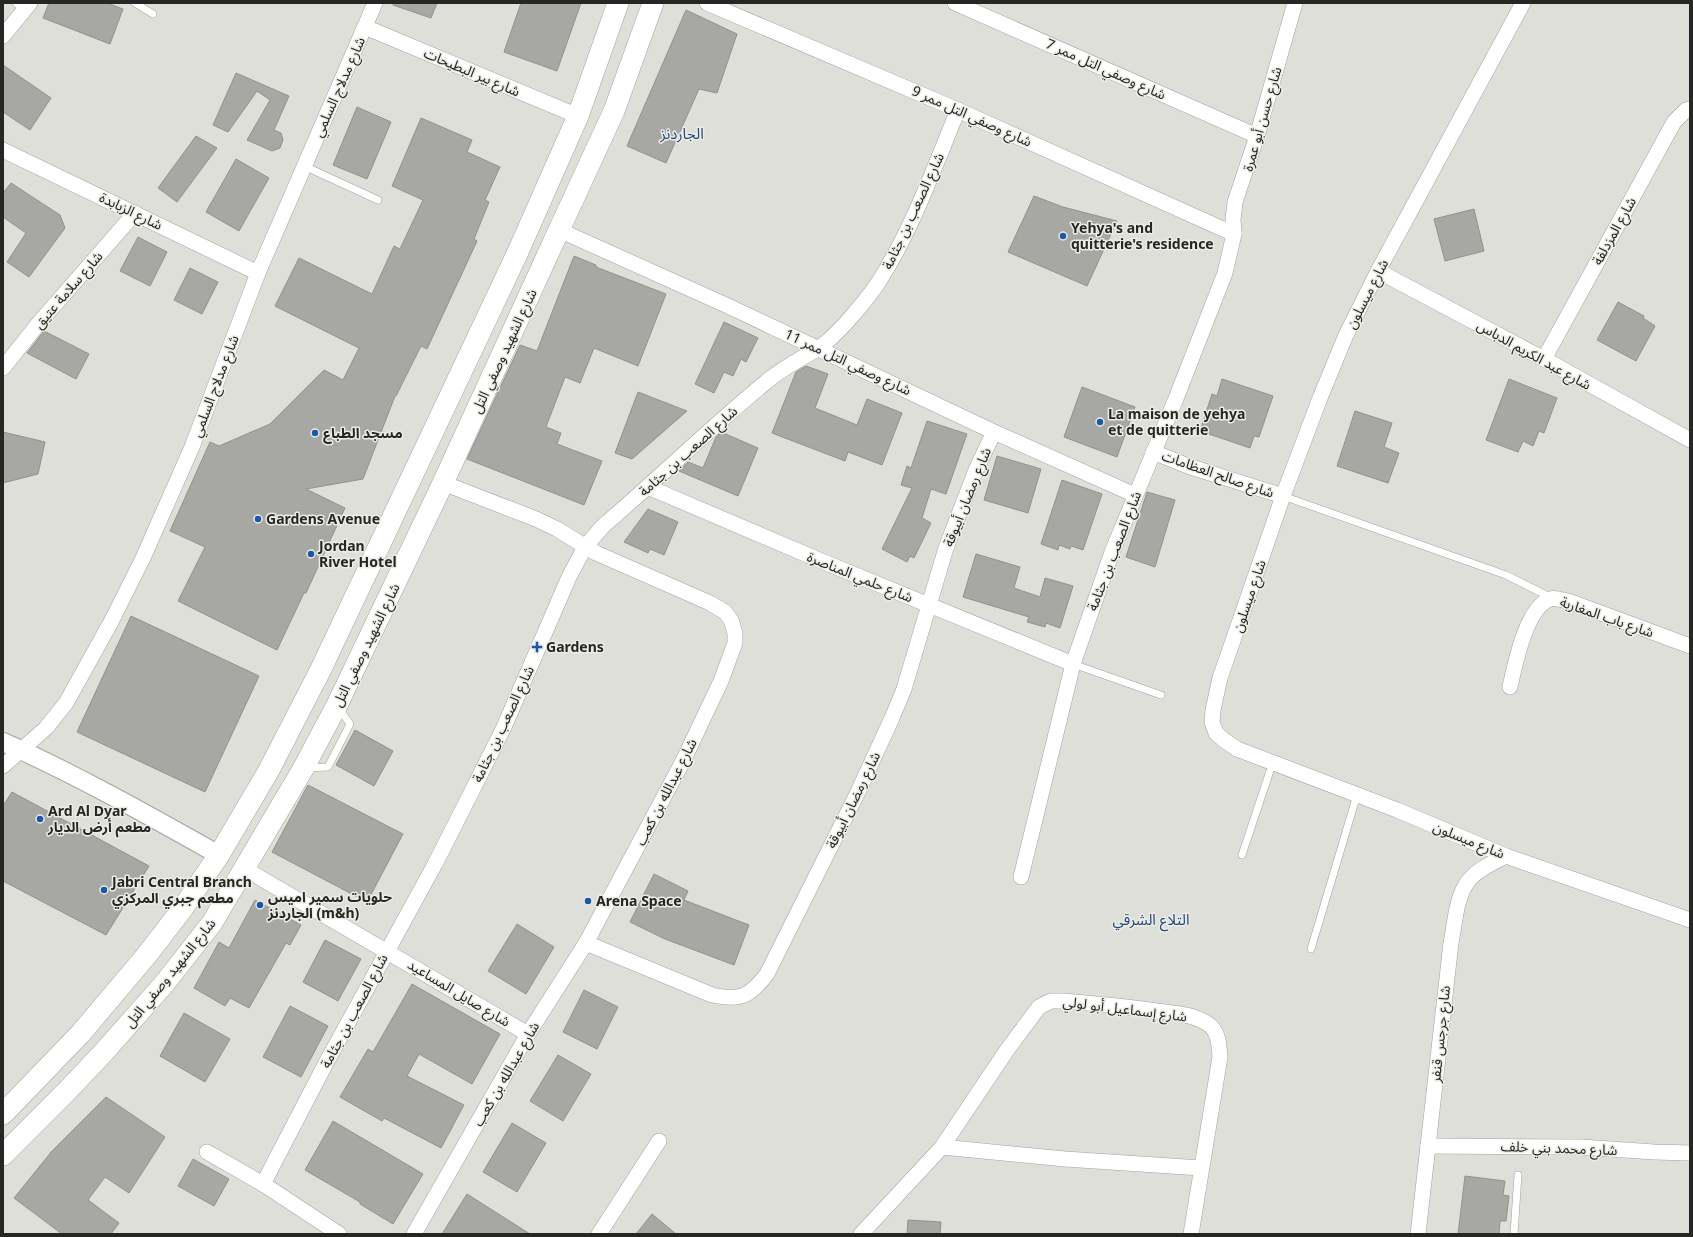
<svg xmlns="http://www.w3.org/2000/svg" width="1693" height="1237" font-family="'Noto Sans','Noto Sans Arabic',sans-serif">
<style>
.building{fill:#a7a7a3;stroke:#91918d}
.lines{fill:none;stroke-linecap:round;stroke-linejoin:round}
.service-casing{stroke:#a2a29e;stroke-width:8}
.minor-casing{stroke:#a2a29e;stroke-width:16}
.tertiary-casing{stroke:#a2a29e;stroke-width:20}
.secondary-casing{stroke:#a2a29e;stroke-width:22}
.service{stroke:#fff;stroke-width:7}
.minor{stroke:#fff;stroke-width:15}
.tertiary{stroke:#fff;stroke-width:18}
.secondary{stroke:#fff;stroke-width:21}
.poi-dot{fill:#1e57a8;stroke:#ecece7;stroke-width:1.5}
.labels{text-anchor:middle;stroke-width:3;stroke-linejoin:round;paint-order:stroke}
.street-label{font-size:14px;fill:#262624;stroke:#ecece7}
.poi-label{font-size:14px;font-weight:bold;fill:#262624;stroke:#ecece7;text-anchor:start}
.neighbourhood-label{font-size:15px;fill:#23477c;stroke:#ecece7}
</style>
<rect width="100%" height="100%" fill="#dfdfda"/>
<g class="building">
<polygon points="49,3 107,3 123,9 110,44 43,18"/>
<polygon points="393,3 437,3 431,18 393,5"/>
<polygon points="521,3 581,3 557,71 504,52"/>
<polygon points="686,10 737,34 717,93 699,89 666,163 627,146"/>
<polygon points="3,65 51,98 30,130 3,112"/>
<polygon points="236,73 289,96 274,130 281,133 283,140 280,148 272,151 247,140 270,100 257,91 228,132 213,125"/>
<polygon points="357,107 391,122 367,179 333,165"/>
<polygon points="421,118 472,140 467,152 500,167 485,200 489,202 474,239 477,241 427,349 421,346 396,396 395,396 363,479 306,489 345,508 306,593 304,593 277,650 178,601 205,547 170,531 210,442 219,446 270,424 324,370 343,380 359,348 275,306 299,258 372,294 394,246 400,249 423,200 392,186"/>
<polygon points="196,136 217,148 177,202 158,188"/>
<polygon points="236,159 269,178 239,231 206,212"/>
<polygon points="11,183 60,215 65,228 29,277 7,262 26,233 3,217 3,193"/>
<polygon points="1034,196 1063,207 1117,221 1087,286 1008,252"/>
<polygon points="1474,209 1484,251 1445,261 1434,219"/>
<polygon points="138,237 167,252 150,286 120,271"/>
<polygon points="574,256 596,265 596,267 666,294 638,366 594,348 580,383 565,377 546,427 561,433 557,444 602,461 584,505 467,459 520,345 537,351"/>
<polygon points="190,268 218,282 202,314 174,300"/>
<polygon points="1618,302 1644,316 1643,318 1655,326 1636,361 1597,340"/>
<polygon points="724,322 758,338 746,362 741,359 733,376 724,372 714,393 695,384"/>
<polygon points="44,331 89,354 76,379 27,353"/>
<polygon points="806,366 828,374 815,408 857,425 867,399 902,413 882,465 848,452 845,461 772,433 796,372"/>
<polygon points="1222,379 1273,396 1259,437 1254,436 1250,448 1200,431 1212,394 1217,396"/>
<polygon points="1509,379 1557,398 1544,433 1539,431 1533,446 1523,441 1518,452 1486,440"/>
<polygon points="1082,387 1135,407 1117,457 1064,437"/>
<polygon points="638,392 687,411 632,459 615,453"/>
<polygon points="1355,411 1392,423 1384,447 1399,453 1388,483 1337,466"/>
<polygon points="927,421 967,434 946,494 931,489 922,518 931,523 914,558 910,556 907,562 882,549 912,488 901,485 907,466 911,468"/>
<polygon points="3,432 45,442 38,474 3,483"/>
<polygon points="721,432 758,448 738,496 679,471 688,462 703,468 716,437"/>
<polygon points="997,456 1041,469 1028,513 984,500"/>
<polygon points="1062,480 1102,494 1083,550 1071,546 1070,549 1059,545 1058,550 1041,544"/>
<polygon points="1147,492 1175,500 1155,567 1126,557"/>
<polygon points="648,509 678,522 664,555 650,549 648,553 624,542"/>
<polygon points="976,554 1020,567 1014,588 1040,597 1045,578 1073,586 1060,628 1046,623 1045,627 1027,622 1029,617 963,597"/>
<polygon points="131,616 259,676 205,792 77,732"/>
<polygon points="355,730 393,751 374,786 336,765"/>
<polygon points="308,785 403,834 367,902 272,852"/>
<polygon points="12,792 149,866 106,935 3,881 3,806"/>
<polygon points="654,874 688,891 684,900 749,925 734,965 665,939 630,922"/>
<polygon points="255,900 301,925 290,945 286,943 249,1008 230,998 225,1006 194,988 219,942 229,948"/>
<polygon points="517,924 554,947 526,994 488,971"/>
<polygon points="325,940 361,959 338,1001 303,982"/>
<polygon points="412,984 500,1034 472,1084 419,1054 407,1076 464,1105 441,1148 384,1118 382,1121 340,1097 368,1049 373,1052"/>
<polygon points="584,990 618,1007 597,1049 563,1032"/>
<polygon points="290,1006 328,1026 301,1077 263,1057"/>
<polygon points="184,1013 230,1039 205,1082 160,1056"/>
<polygon points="558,1055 591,1074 563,1121 530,1101"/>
<polygon points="106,1097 165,1137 129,1193 105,1177 88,1200 119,1223 111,1234 62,1234 14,1198 52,1151"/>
<polygon points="333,1121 423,1174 393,1224 360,1204 360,1202 305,1170"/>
<polygon points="512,1123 546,1143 517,1192 483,1172"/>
<polygon points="193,1159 229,1179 214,1206 178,1186"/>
<polygon points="1465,1176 1505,1181 1503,1195 1509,1196 1506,1221 1500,1221 1499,1234 1458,1234"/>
<polygon points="467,1194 530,1234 442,1234"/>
<polygon points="652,1214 676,1234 636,1234"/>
<polygon points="908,1220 941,1222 940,1234 907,1234"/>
</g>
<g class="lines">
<defs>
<g id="service">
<polyline points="16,3 24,10"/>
<polyline points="135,3 153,14"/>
<polyline points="304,166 378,200"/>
<polyline points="1283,496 1506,575 1552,598"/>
<polyline points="1073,664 1161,695"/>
<polyline points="307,768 328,767 350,724 338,707"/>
<polyline points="1242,855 1273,762"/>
<polyline points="1311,949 1357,795"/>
<polyline points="1514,1234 1518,1175"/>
</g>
<g id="minor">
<polyline points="707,3 958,110 1234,234"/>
<polyline points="955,3 1257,136"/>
<polyline points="1523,3 1378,271 1346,335 1320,398 1283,496 1220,678 1213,710 1212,722 1216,733 1224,740 1237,749 1397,810 1506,856 1690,920"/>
<polyline points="365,27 578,116"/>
<polyline points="3,36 30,3"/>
<polyline points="3,150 258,273"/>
<polyline points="559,230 728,306 994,432 1135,495"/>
<polyline points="1378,271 1544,359 1690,440"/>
<polyline points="1544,359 1674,122 1686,110 1690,109"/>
<polyline points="3,368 38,324 135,213"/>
<polyline points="1153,452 1188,466 1283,496"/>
<polyline points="648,487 819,560 1073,664"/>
<path d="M1510 687C1515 664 1526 608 1550 599 1556 597 1565 601 1571 602L1690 646"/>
<polyline points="3,766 46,728 66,703 111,622 143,558 192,447 258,273 375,3"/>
<polyline points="245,869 528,1034"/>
<polyline points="1021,877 1073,664 1112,552 1175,401 1225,273 1234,234 1233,220 1235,202 1257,136 1295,3"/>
<path d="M586 943 712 995C741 1001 749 997 767 974L858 792 892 718 904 689 946 548 976 470 994 432"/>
<polyline points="1428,1146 1581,1147 1654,1152 1690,1153"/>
<polyline points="942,1147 1065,1159 1201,1168"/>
<polyline points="207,1152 263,1184 339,1234"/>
<path d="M263 1184 326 1063 435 864 472 791 504 727 569 577 585 547 603 526C658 479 710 428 766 382 782 368 799 360 817 349 836 337 865 302 878 283 912 230 934 168 958 110"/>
<polyline points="414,1234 528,1034 586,943 684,759 721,681 735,643 735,633 731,620 725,612 710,603 596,553 557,529 536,519 443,483"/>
<polyline points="599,1234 659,1141"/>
<path d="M861 1234 942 1147 1007 1050 1039 1007 1051 1001H1064C1095 1004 1126 1006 1157 1011 1174 1013 1193 1014 1208 1024 1219 1031 1219 1046 1220 1057L1191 1234"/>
<path d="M1418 1234 1451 943C1455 923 1456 896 1469 880 1478 869 1494 862 1506 856"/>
</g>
<path id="tertiary" d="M3 742C77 775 148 815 219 855"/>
<g id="secondary">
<polyline points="3,1114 81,1033 146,956 180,912 219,855 269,770 321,669 517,254 578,116 618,3"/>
<polyline points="3,1155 67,1091 103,1053 164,984 212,923 303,769 337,705 443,483 559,230 614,111 653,3"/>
</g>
</defs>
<use href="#service" class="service-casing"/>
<use href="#minor" class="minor-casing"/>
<use href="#tertiary" class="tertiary-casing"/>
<use href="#secondary" class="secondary-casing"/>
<use href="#service" class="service"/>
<use href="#minor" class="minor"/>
<use href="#tertiary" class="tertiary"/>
<use href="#secondary" class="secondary"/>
</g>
<g class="poi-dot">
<circle cx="1063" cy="236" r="4"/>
<circle cx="1100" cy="422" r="4"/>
<circle cx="315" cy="433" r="4"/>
<circle cx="258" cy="519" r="4"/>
<circle cx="311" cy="554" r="4"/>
<path d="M535 641h4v4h4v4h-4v4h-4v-4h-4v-4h4z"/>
<circle cx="40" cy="819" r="4"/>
<circle cx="104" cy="890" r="4"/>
<circle cx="588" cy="901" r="4"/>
<circle cx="260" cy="905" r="4"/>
</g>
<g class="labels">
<g class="street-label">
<text transform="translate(1106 69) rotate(24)" y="5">شارع وصفي التل ممر 7</text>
<text transform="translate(472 72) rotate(23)" y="5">شارع بير البطيحات</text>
<text transform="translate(339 87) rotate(-66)" y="5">شارع مدلاج السلمي</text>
<text transform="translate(972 116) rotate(24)" y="5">شارع وصفي التل ممر 9</text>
<text transform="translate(1262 119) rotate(-74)" y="5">شارع حسن أبو عمرة</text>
<text transform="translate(131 211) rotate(26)" y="5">شارع الزبابدة</text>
<text transform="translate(913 211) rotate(-65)" y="5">شارع الصعب بن جثامة</text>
<text transform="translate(1614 231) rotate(-61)" y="5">شارع المزدلفة</text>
<text transform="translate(68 290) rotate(-49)" y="5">شارع سلامة عتيق</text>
<text transform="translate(1367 294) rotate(-63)" y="5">شارع ميسلون</text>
<text transform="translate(504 351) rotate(-65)" y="5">شارع الشهيد وصفي التل</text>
<text transform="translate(1534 355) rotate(29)" y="5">شارع عبد الكريم الدباس</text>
<text transform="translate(848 362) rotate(25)" y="5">شارع وصفي التل ممر 11</text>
<text transform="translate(215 386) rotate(-69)" y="5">شارع مدلاج السلمي</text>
<text transform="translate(688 451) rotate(-42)" y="5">شارع الصعب بن جثامة</text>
<text transform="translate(1218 474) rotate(19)" y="5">شارع صالح العظامات</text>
<text transform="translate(967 497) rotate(-68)" y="5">شارع رمضان أبيوقة</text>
<text transform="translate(1114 551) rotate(-69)" y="5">شارع الصعب بن جثامة</text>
<text transform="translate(860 577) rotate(22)" y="5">شارع حلمي المناصرة</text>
<text transform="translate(1249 596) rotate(-71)" y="5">شارع ميسلون</text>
<text transform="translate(1607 617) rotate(19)" y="5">شارع باب المغاربة</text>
<text transform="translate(366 645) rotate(-64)" y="5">شارع الشهيد وصفي التل</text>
<text transform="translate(503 724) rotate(-65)" y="5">شارع الصعب بن جثامة</text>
<text transform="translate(666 792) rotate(-63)" y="5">شارع عبدالله بن كعب</text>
<text transform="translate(853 800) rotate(-64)" y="5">شارع رمضان أبيوقة</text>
<text transform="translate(1469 840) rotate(22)" y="5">شارع ميسلون</text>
<text transform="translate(170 973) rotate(-51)" y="5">شارع الشهيد وصفي التل</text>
<text transform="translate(459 993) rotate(31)" y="5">شارع صايل المساعيد</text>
<text transform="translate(1125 1009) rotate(7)" y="5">شارع إسماعيل أبو لولي</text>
<text transform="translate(354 1011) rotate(-62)" y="5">شارع الصعب بن جثامة</text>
<text transform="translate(1440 1034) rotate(-84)" y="5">شارع جرجس قنفر</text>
<text transform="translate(506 1074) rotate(-60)" y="5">شارع عبدالله بن كعب</text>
<text transform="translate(1559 1148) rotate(2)" y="5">شارع محمد بني خلف</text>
</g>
<g class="poi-label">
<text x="1071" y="233">Yehya's and<tspan x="1071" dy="16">quitterie's residence</tspan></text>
<text x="1108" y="419">La maison de yehya<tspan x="1108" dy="16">et de quitterie</tspan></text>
<text x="323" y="438">مسجد الطباع</text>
<text x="266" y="524">Gardens Avenue</text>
<text x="319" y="551">Jordan<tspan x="319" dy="16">River Hotel</tspan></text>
<text x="546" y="652">Gardens</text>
<text x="48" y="816">Ard Al Dyar<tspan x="48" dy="16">مطعم أرض الديار</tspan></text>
<text x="112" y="887">Jabri Central Branch<tspan x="112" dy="16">مطعم جبري المركزي</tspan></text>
<text x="268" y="902">حلويات سمير اميس<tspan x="268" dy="16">الجاردنز (m&amp;h)</tspan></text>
<text x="596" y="906">Arena Space</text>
</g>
<g class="neighbourhood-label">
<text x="682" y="139">الجاردنز</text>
<text x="1151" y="925">التلاع الشرقي</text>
</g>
</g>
<rect width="1693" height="1237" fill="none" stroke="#262624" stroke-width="8"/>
</svg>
